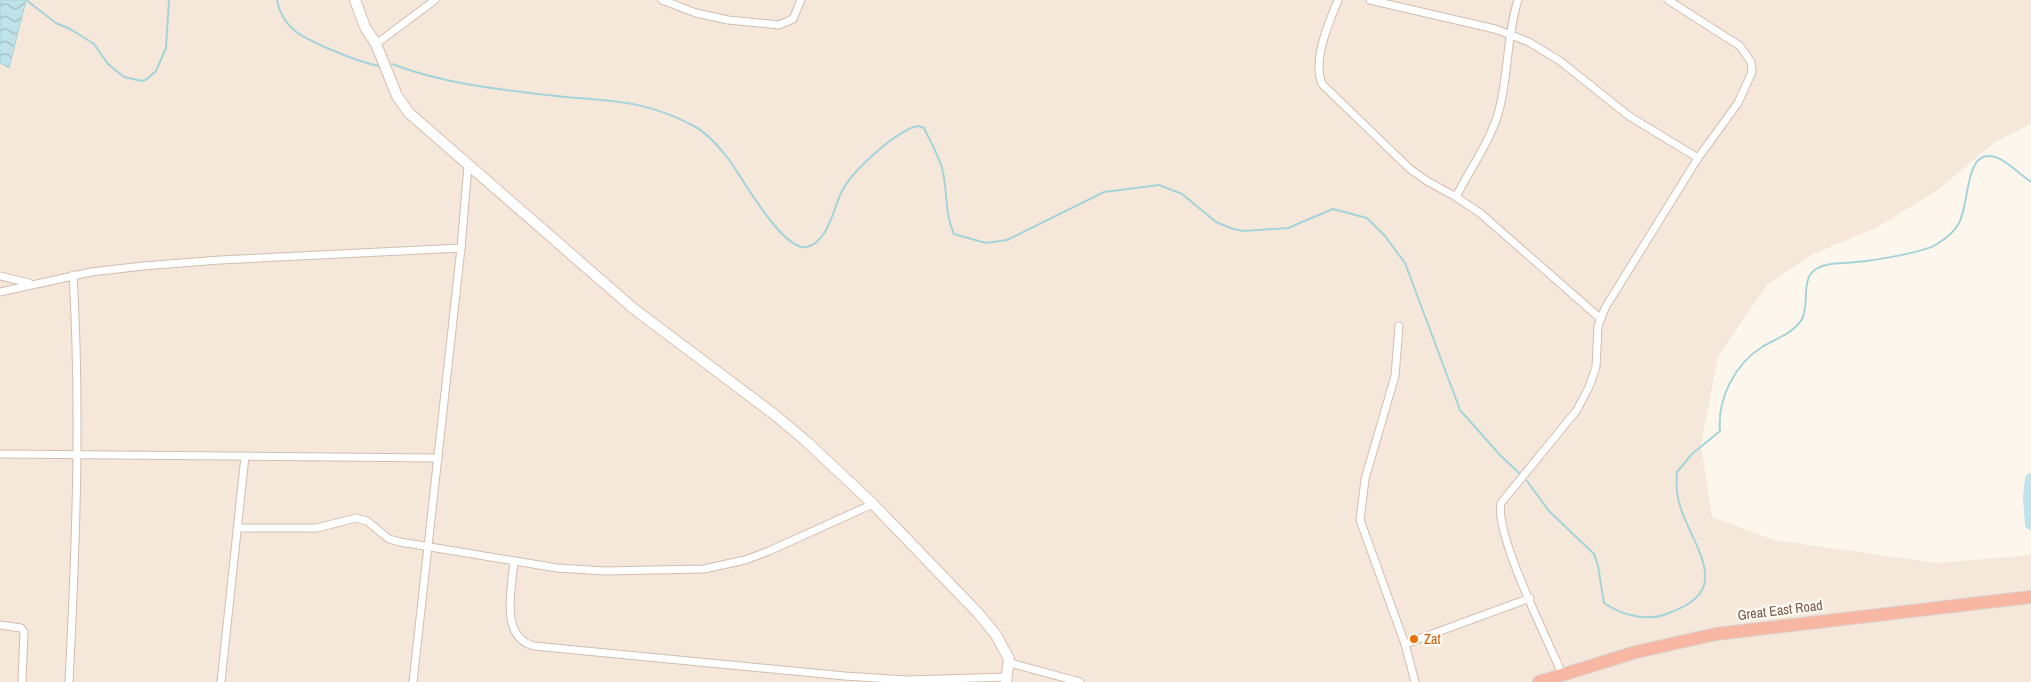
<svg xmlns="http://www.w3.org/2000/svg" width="2031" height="682" font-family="'Archivo Narrow',sans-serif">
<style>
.residential{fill:#f5e8da}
.water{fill:url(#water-waves);stroke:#a5d3da}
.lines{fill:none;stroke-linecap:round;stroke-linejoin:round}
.stream{stroke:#a5d3da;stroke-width:2}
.river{stroke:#bfe3e8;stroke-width:12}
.street-casing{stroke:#d1beb0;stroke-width:9}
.secondary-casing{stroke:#d6c0b0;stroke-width:12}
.highway-casing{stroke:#dad1cd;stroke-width:14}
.street{stroke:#fff;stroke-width:7}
.secondary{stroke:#fff;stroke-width:10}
.highway{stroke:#f7b7a3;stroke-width:12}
.food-dot{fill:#e8710a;stroke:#fffaf3;stroke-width:2}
.labels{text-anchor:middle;stroke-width:4.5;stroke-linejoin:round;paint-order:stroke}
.street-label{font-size:14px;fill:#7a5c4d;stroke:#fffaf3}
.food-label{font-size:14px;fill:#c56008;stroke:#fffaf3;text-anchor:start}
</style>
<defs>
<pattern id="water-waves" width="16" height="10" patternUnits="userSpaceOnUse" patternTransform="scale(1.25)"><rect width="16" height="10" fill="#bfe3e8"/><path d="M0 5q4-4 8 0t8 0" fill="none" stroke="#a0bbbe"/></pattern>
</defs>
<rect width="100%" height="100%" fill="#fdf6ec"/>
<polygon class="residential" points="0,0 2031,0 2031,124 1995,142 1939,189 1878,227 1811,255 1767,285 1718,356 1701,445 1712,517 1774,540 1937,563 2031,555 2031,682 0,682"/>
<polygon class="water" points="0,0 26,0 9,68 0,63"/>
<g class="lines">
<g class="stream">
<polyline points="26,0 56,23 72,30 94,44 108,64 124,77 142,81 147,79 156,71 166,48 169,0"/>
<path d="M277 0C279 12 285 22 294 30 306 41 365 65 381 66"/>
<path d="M392 64C441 83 496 89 547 95 605 102 639 97 694 126 705 132 719 147 727 157 741 175 782 252 807 247 828 243 834 206 842 191 852 171 897 130 918 126L924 128C930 141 938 154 942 168 948 190 944 213 954 234L986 243 1007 240 1104 192 1159 185 1182 194 1216 222 1233 229 1244 231 1288 228 1333 209 1367 218 1385 236 1405 263 1460 410 1500 455 1519 473"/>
<path d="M1527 481 1549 511 1594 554 1598 566 1604 603C1623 616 1648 622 1669 613 1682 608 1700 600 1704 585 1711 563 1686 528 1680 506 1677 496 1676 482 1677 472L1692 454 1720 431C1717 399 1735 364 1762 347 1775 339 1794 333 1802 319 1810 304 1800 279 1816 269 1827 262 1843 264 1856 262 1872 261 1926 252 1937 244 1945 239 1955 231 1959 223 1968 208 1966 163 1983 157 2000 151 2018 174 2031 182"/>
</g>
<polyline class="river" points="2031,479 2029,498 2031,524"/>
<defs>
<g id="street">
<polyline points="662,0 696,13 728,20 779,25 793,19 801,0"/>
<path d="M1338 0C1329 23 1312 59 1322 84L1410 169 1427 181 1456 197 1480 213 1601 319"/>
<polyline points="1370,0 1495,29 1529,42 1560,61 1629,116 1698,158"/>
<polyline points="376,44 435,0"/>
<path d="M1456 197C1470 169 1489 143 1498 114 1509 76 1506 37 1518 0"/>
<polyline points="0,276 29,283"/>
<polyline points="0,292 91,272 143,266 220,260 461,248"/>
<polyline points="1399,326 1395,376 1365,479 1360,520 1405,644"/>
<polyline points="0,454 438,458"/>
<polyline points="237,528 317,528 356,518 367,521 389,539 400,542 557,568 605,571 704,569 745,560 769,551 873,504"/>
<path d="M514 561C512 588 499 637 534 646L845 676 907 680 1008 677"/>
<polyline points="0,625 21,628 24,632 22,682"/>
<polyline points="1010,663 1080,682"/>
<path d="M1562 674C1548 640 1494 534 1501 503L1577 410 1589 387 1596 367 1598 326 1605 308 1698 158 1738 103 1752 72 1751 62 1740 46 1668 0"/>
<path d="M69 682C76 546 81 411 73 275"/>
<polyline points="221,682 245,456"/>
<polyline points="413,682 461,248 468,166"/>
<polyline points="1415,682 1405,644 1530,598"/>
</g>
<polyline id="secondary" points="355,0 365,27 376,44 397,96 409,113 634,309 775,415 807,442 873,504 978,613 996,635 1009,659 1006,682"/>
<polyline id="highway" points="1539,682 1636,652 1716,634 2031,597"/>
</defs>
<use href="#street" class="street-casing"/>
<use href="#secondary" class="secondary-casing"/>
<use href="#highway" class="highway-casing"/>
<use href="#street" class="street"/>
<use href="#secondary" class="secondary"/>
<use href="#highway" class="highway"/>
</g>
<circle class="food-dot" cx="1414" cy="639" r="5"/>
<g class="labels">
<g class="street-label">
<text transform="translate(1780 610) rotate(-7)" y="5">Great East Road</text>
</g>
<g class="food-label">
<text x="1424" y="644">Zat</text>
</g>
</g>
</svg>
